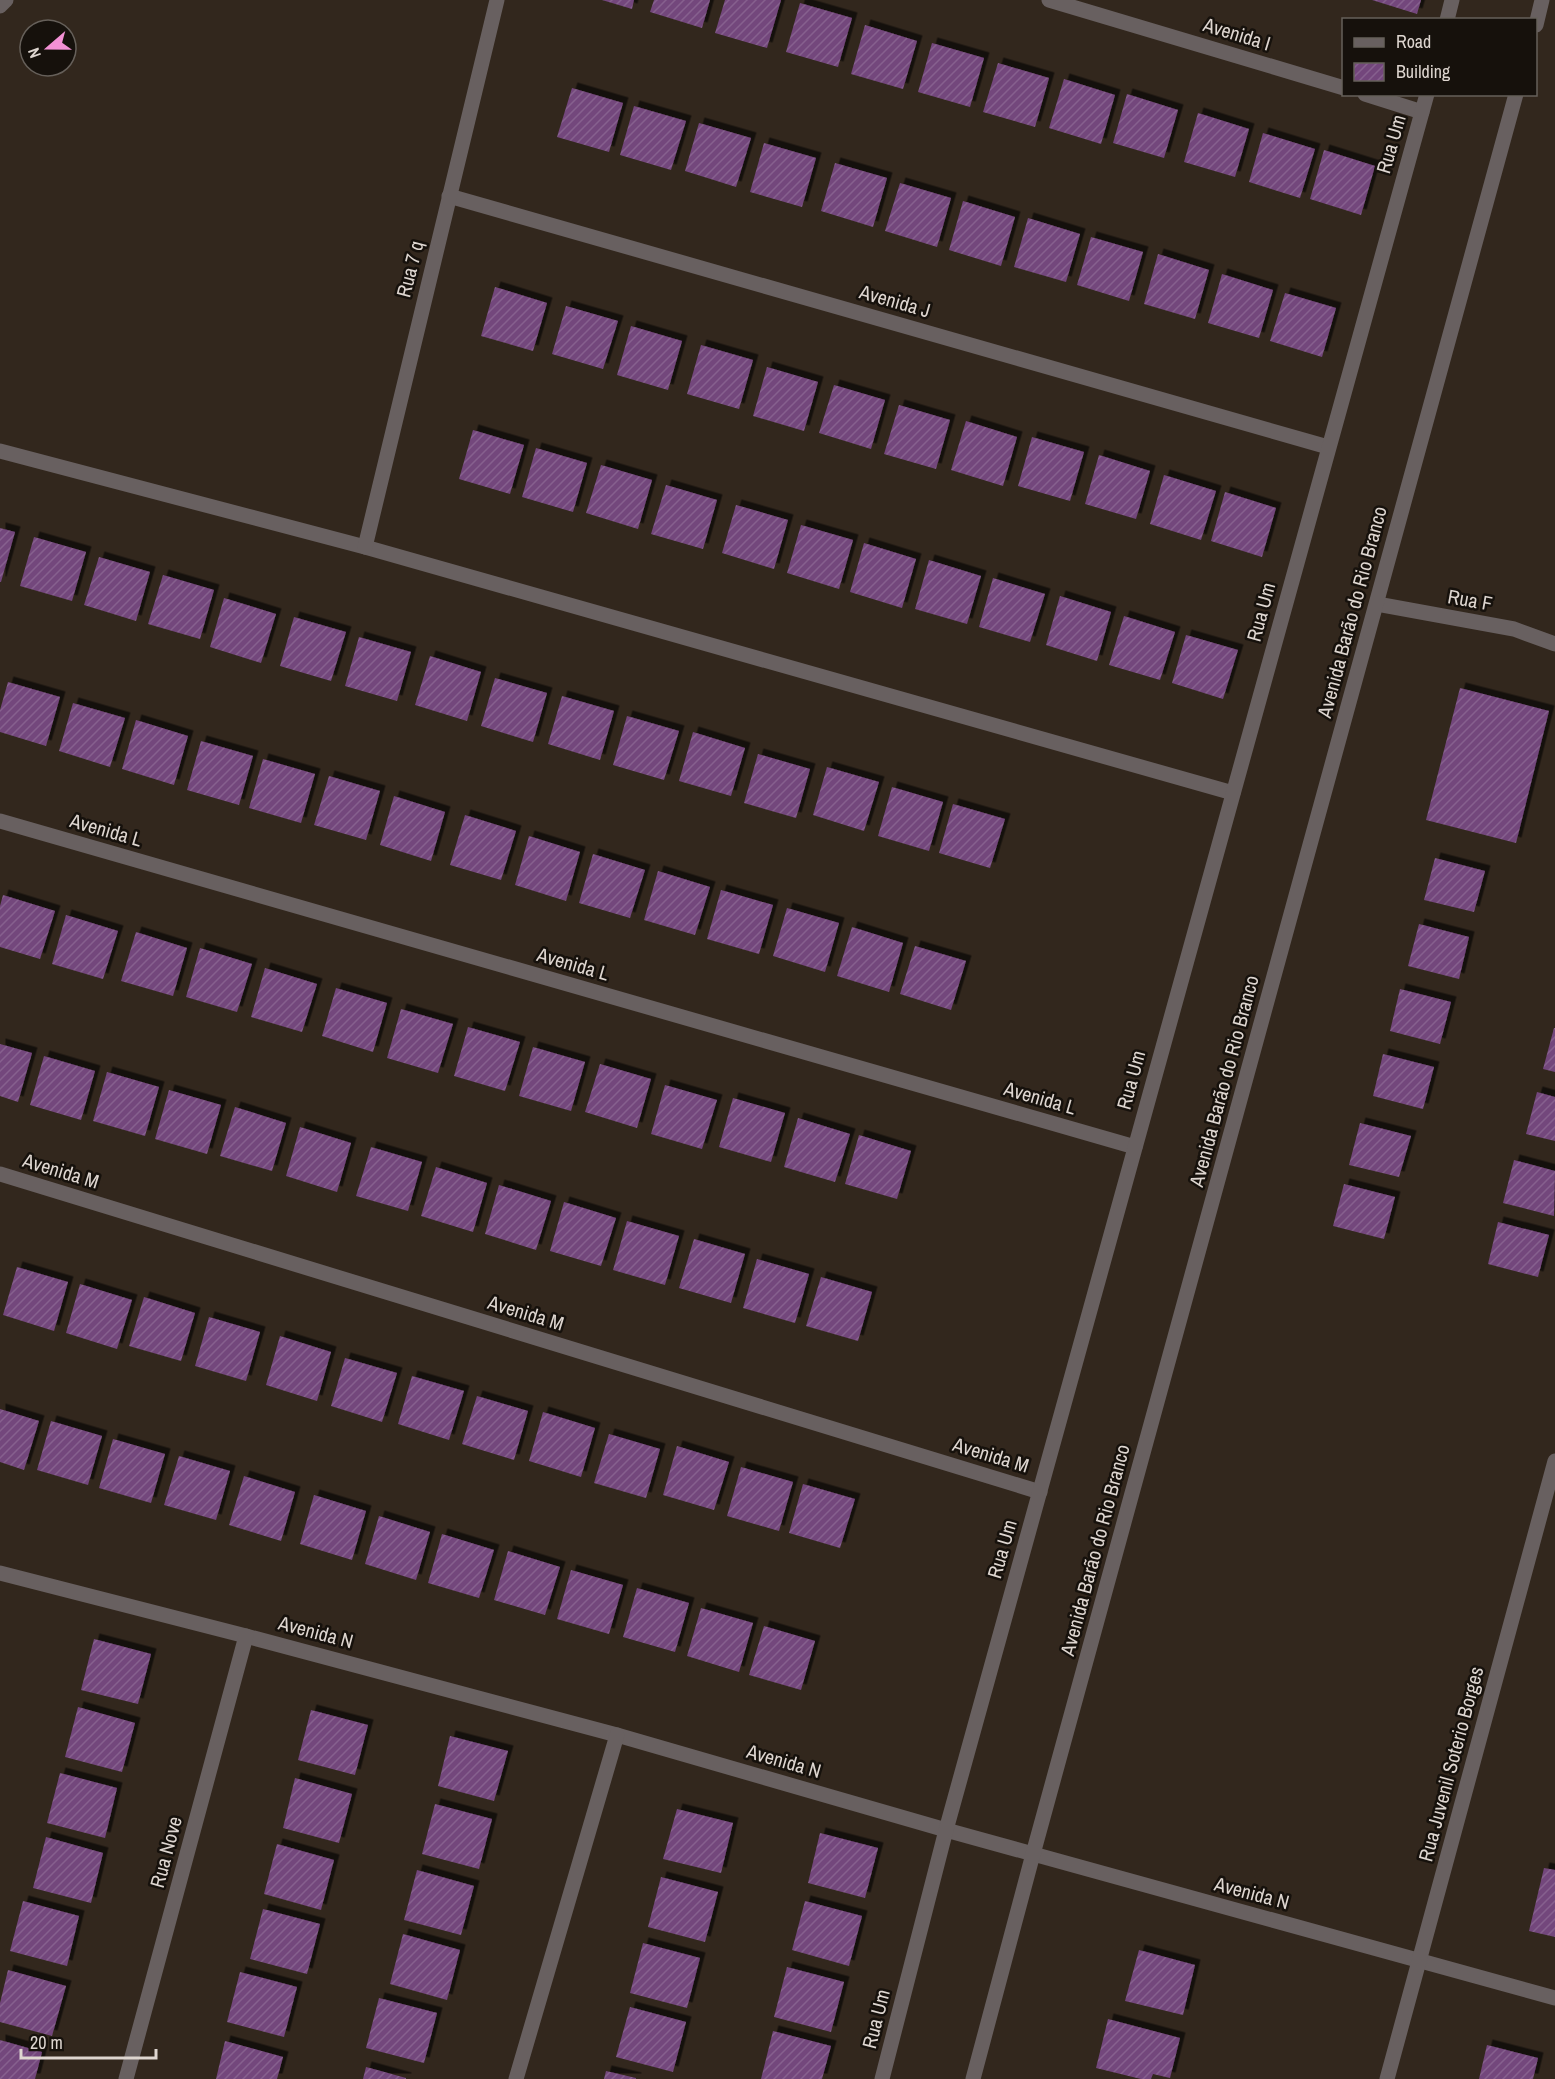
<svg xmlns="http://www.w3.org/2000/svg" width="1555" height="2079" font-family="'Archivo Narrow',sans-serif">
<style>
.building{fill:url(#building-hatch);filter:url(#shadow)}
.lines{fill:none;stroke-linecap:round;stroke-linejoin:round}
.minor{stroke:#686060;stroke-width:15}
.labels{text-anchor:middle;stroke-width:5;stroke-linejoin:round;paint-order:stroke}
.street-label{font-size:20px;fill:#ded6d0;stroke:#16110c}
</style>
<defs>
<pattern id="building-hatch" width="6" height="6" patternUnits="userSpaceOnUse" patternTransform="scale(1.5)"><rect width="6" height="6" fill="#73467c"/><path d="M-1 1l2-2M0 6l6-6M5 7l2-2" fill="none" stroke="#86608e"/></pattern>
<filter id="shadow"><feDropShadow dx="5.5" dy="-5.5" stdDeviation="0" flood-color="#0009"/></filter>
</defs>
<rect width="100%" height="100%" fill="#32271d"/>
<g class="building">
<polygon points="602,0 634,0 632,9"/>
<polygon points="654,0 710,0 702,28 650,12"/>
<polygon points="725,0 781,0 767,48 715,33"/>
<polygon points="1372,0 1421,0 1417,14"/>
<polygon points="800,3 852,18 838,67 786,52"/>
<polygon points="865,25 917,41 903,89 851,74"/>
<polygon points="932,43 984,58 970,107 918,92"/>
<polygon points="998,63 1049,78 1035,127 983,112"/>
<polygon points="1064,79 1115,95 1101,144 1049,128"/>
<polygon points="572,88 623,103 609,152 557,137"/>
<polygon points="1127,94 1178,110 1164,158 1113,143"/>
<polygon points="634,106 686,121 671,170 620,155"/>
<polygon points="1198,113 1249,129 1235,177 1184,162"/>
<polygon points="699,123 751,138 736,187 685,171"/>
<polygon points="1263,133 1315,149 1300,198 1249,182"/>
<polygon points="764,143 816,158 802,207 750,192"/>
<polygon points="1324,150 1375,166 1361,215 1310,199"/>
<polygon points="835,163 887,178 873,227 821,211"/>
<polygon points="900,183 951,198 937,247 885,231"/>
<polygon points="963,201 1015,217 1001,266 949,250"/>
<polygon points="1028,218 1080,234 1066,282 1014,267"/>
<polygon points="1091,237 1143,252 1129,301 1077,285"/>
<polygon points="1158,254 1209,270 1195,319 1144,304"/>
<polygon points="1222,274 1273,290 1259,338 1208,323"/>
<polygon points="495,287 547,303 533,351 481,336"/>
<polygon points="1285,293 1336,308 1322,357 1270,341"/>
<polygon points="566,306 618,321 603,369 552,354"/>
<polygon points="631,326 682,341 668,390 617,375"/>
<polygon points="701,345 753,360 739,409 687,394"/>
<polygon points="767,367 818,382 804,431 753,416"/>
<polygon points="834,385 885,400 871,449 819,433"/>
<polygon points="899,405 950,420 936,469 884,454"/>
<polygon points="966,421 1017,437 1003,486 951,470"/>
<polygon points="473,430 524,445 510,494 459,479"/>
<polygon points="1032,437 1084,452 1070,501 1018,486"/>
<polygon points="536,448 587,463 573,512 522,497"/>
<polygon points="1099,455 1150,471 1136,519 1085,504"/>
<polygon points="601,465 652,480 638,529 586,513"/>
<polygon points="1164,475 1216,491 1201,540 1150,524"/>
<polygon points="666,485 717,500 703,549 651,534"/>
<polygon points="1225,492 1276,508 1262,557 1211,541"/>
<polygon points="736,505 788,520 774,569 722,553"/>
<polygon points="801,525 853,540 839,589 787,573"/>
<polygon points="0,528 15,532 1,582 0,582"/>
<polygon points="34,537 86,552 72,601 20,586"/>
<polygon points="864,543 916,559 902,608 850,592"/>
<polygon points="99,557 150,572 136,621 84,605"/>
<polygon points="929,560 981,576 967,624 915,609"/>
<polygon points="163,575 214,590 200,639 148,624"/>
<polygon points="993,578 1045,594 1030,642 979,627"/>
<polygon points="1060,596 1111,612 1097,661 1046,645"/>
<polygon points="224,598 276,614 261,663 210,647"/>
<polygon points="1124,616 1175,632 1160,680 1109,665"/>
<polygon points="294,617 346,632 331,681 280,666"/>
<polygon points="1186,635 1238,650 1223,699 1172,683"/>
<polygon points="359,637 411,652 397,701 345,686"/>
<polygon points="430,656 481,672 467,721 415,705"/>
<polygon points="495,678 547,693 533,742 481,726"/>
<polygon points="8,682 60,697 46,746 0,732 0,710"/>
<polygon points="1460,688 1549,711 1516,843 1426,820"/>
<polygon points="562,696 614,711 600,760 548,744"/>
<polygon points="73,703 125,718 110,767 59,751"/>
<polygon points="627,716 679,731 664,780 613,765"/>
<polygon points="136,720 188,736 174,785 122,769"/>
<polygon points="693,732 745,748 731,796 679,781"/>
<polygon points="201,741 253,756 239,805 187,790"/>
<polygon points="758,754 810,769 796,818 744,803"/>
<polygon points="263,759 315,774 301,823 249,808"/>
<polygon points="827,767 879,782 864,831 813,815"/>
<polygon points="329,776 380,791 366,840 314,825"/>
<polygon points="892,787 943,802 929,851 878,836"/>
<polygon points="394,796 445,812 431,861 380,845"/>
<polygon points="953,804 1005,819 990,868 939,853"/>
<polygon points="465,815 516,831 501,880 450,865"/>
<polygon points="529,836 580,852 566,901 515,885"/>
<polygon points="593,854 645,870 630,918 579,903"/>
<polygon points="1435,858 1485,871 1474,912 1424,900"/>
<polygon points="658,871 710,887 695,935 644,920"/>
<polygon points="721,890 773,905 759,954 707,939"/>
<polygon points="3,895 55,911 40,959 0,947 0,906"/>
<polygon points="787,908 839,923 825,972 773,956"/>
<polygon points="66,915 118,931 103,979 52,964"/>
<polygon points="1419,924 1469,937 1459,979 1408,966"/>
<polygon points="852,927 903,943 889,992 837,976"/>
<polygon points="136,932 187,948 173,996 121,981"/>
<polygon points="915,946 966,961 951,1010 900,994"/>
<polygon points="200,948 252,964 237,1012 186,997"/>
<polygon points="265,968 317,984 302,1032 251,1017"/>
<polygon points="336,988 387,1003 373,1052 322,1036"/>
<polygon points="1400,989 1451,1002 1440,1044 1390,1031"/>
<polygon points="401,1009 453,1024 438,1073 387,1058"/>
<polygon points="468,1027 520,1042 505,1091 454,1076"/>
<polygon points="1554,1028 1555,1028 1555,1072 1543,1069"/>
<polygon points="0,1044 32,1053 18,1102 0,1096"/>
<polygon points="533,1047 585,1062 571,1111 519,1096"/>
<polygon points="1383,1054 1434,1067 1423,1109 1373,1096"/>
<polygon points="44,1056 95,1071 81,1120 30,1105"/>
<polygon points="600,1064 651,1079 637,1128 585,1112"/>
<polygon points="107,1072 159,1087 145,1136 93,1121"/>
<polygon points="665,1085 717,1100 702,1149 651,1134"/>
<polygon points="169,1090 221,1105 207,1154 155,1139"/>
<polygon points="1537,1092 1555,1097 1555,1141 1526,1134"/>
<polygon points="733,1098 785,1113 771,1162 719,1147"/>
<polygon points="235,1107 286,1123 272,1171 220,1156"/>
<polygon points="798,1118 850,1134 835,1182 784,1167"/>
<polygon points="1360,1123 1411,1136 1399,1177 1349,1165"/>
<polygon points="300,1127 351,1143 337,1192 286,1176"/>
<polygon points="859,1135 911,1151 897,1199 845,1184"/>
<polygon points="371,1147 422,1162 408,1211 356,1196"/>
<polygon points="1514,1160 1555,1171 1554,1216 1503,1203"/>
<polygon points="436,1167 487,1183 473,1232 421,1216"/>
<polygon points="1344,1184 1395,1197 1384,1239 1333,1226"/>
<polygon points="499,1185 551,1201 536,1250 485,1234"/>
<polygon points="564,1202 616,1218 601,1266 550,1251"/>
<polygon points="627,1221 679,1236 665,1285 613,1270"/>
<polygon points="1498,1222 1549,1235 1538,1277 1488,1264"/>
<polygon points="694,1239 745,1254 731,1303 679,1288"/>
<polygon points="757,1259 809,1274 795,1323 743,1308"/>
<polygon points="17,1267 68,1282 54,1331 3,1315"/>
<polygon points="821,1277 872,1292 858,1341 806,1326"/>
<polygon points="80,1284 132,1300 117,1349 66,1333"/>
<polygon points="144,1297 195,1313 181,1361 129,1346"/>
<polygon points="209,1317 260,1332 246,1381 195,1366"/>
<polygon points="280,1336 331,1352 317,1401 266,1385"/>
<polygon points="345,1358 397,1373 382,1422 331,1406"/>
<polygon points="412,1376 464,1391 449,1440 398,1424"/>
<polygon points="477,1396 528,1411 514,1460 462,1444"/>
<polygon points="0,1409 39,1421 24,1470 0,1462"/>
<polygon points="543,1412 595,1428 581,1477 529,1461"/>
<polygon points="51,1421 102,1436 88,1485 37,1470"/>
<polygon points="609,1434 660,1449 646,1498 594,1483"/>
<polygon points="113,1439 165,1454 151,1503 99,1488"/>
<polygon points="677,1446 729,1462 714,1510 663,1495"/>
<polygon points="179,1456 230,1471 216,1520 164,1505"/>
<polygon points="741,1467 793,1482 779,1531 727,1516"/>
<polygon points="244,1476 295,1492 281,1541 229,1525"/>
<polygon points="803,1484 855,1499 840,1548 789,1533"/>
<polygon points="314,1495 366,1511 352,1560 300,1544"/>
<polygon points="379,1516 430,1532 416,1580 365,1564"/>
<polygon points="442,1534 494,1550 479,1598 428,1583"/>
<polygon points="508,1551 560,1567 545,1615 494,1600"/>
<polygon points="571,1570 623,1585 609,1634 557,1619"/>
<polygon points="637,1588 689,1603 675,1652 623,1637"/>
<polygon points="701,1608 753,1623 739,1672 687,1656"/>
<polygon points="764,1626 815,1641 801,1690 749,1675"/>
<polygon points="94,1639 151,1654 138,1704 81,1690"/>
<polygon points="78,1707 135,1723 122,1772 65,1757"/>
<polygon points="311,1710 368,1725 355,1775 298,1760"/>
<polygon points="450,1736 508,1751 494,1801 438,1786"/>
<polygon points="60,1773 117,1788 105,1838 47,1823"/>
<polygon points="295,1778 352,1794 339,1843 283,1828"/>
<polygon points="435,1804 492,1819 479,1869 422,1854"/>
<polygon points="677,1809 733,1823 721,1873 663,1859"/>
<polygon points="820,1833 878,1848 865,1898 808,1883"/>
<polygon points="46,1837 103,1853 91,1903 33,1888"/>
<polygon points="277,1844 334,1860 321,1910 264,1894"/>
<polygon points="1544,1868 1555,1870 1555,1937 1529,1931"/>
<polygon points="417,1870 474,1886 461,1935 404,1920"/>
<polygon points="661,1877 718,1892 705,1942 648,1927"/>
<polygon points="23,1901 79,1916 67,1966 10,1951"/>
<polygon points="805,1901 862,1916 849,1966 792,1950"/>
<polygon points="263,1909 320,1924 307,1974 250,1959"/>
<polygon points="403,1934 460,1950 447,2000 390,1984"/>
<polygon points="643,1943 700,1958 687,2008 630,1993"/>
<polygon points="1139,1950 1195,1965 1183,2015 1125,2001"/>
<polygon points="787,1967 844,1982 831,2032 774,2017"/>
<polygon points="8,1970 66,1986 52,2036 0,2022 0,2003"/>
<polygon points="240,1972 297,1987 284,2037 227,2022"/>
<polygon points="379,1998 437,2013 424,2063 366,2048"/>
<polygon points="630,2007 686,2022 673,2072 616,2057"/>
<polygon points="1108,2019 1180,2038 1170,2078 1153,2074 1151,2079 1141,2079 1096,2068"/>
<polygon points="773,2031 831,2046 822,2079 761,2079"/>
<polygon points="0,2040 42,2052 35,2079 0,2079"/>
<polygon points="225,2041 283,2057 277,2079 216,2079"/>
<polygon points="1487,2045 1538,2058 1533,2079 1479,2079"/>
<polygon points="366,2067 406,2078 406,2079 363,2079"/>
<polygon points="606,2071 636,2078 636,2079 604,2079"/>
</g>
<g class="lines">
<g class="minor">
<polyline points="1049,0 1344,88"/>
<polyline points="0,6 6,0"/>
<polyline points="1447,20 1452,0"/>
<polyline points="1536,25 1542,0"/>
<polyline points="1365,94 1422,112"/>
<polyline points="449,196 1328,447"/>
<polyline points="0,451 365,547 1233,793"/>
<polyline points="365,547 497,0"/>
<polyline points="1377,604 1514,629 1555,644"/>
<polyline points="0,821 1135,1147"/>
<polyline points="0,1174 1040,1492"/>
<polyline points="0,1573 246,1636 617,1735 946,1830 1555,1998"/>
<polyline points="126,2079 246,1636"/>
<polyline points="516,2079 617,1735"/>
<polyline points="882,2079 946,1830 1427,94"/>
<polyline points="973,2079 1033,1854 1516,94"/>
<polyline points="1387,2079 1555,1461"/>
</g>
</g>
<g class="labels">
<g class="street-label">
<text transform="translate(1237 34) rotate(17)" y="7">Avenida I</text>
<text transform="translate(1391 144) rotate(-74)" y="7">Rua Um</text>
<text transform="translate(410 269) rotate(-76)" y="7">Rua 7 q</text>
<text transform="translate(895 301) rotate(16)" y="7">Avenida J</text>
<text transform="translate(1470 600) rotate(10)" y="7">Rua F</text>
<text transform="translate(1261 612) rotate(-75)" y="7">Rua Um</text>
<text transform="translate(1352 612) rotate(-75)" y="7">Avenida Barão do Rio Branco</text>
<text transform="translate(106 830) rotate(16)" y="7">Avenida L</text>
<text transform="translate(573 964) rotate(16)" y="7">Avenida L</text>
<text transform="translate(1131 1080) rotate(-75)" y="7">Rua Um</text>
<text transform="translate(1224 1081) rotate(-75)" y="7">Avenida Barão do Rio Branco</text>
<text transform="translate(1040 1098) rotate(16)" y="7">Avenida L</text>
<text transform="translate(61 1171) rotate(17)" y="7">Avenida M</text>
<text transform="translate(526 1313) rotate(17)" y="7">Avenida M</text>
<text transform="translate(991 1455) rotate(17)" y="7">Avenida M</text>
<text transform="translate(1002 1549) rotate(-74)" y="7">Rua Um</text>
<text transform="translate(1095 1550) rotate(-75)" y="7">Avenida Barão do Rio Branco</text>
<text transform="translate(316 1632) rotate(15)" y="7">Avenida N</text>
<text transform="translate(784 1761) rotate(16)" y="7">Avenida N</text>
<text transform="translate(1451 1764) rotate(-75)" y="7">Rua Juvenil Soterio Borges</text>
<text transform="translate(166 1852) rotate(-75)" y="7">Rua Nove</text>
<text transform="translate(1252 1893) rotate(15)" y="7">Avenida N</text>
<text transform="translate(876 2019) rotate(-76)" y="7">Rua Um</text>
</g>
</g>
<rect x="1342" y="18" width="195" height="78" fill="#16110c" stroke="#66605a" stroke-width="1.5"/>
<rect x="1354" y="38" width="30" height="9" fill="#686060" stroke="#66605a" stroke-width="1.5"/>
<text x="1396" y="48" font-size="18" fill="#ded6d0">Road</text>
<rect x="1354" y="63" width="30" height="18" fill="url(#building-hatch)" stroke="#66605a" stroke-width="1.5"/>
<text x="1396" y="78" font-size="18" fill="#ded6d0">Building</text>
<g transform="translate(48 48) rotate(250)"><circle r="28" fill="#16110c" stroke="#66605a" stroke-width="1.5"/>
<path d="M0-4.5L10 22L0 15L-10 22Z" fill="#f391d5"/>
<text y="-9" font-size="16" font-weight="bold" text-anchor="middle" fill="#ded6d0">N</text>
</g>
<path d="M21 2049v9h135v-9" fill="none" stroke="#ded6d0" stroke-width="3"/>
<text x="30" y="2049" font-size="18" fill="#ded6d0" stroke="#16110c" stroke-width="4.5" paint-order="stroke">20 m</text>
</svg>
